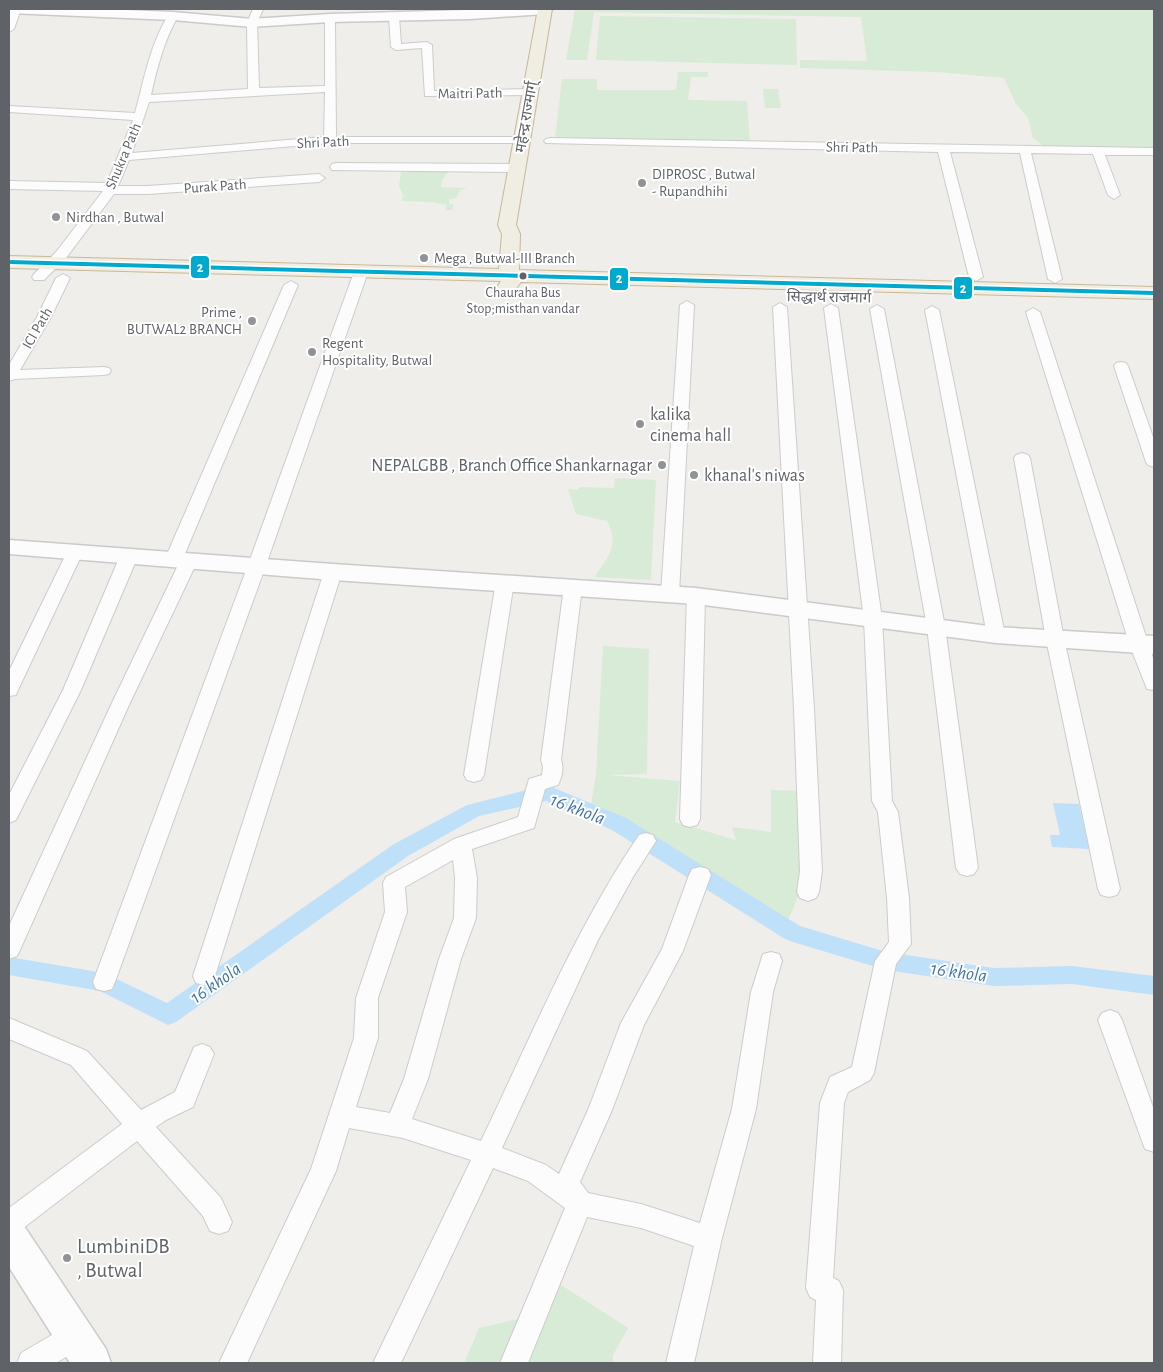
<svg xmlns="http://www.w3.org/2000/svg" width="1163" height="1372" font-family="'Alegreya Sans','Noto Sans Devanagari',sans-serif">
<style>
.green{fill:#d8ebd6}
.water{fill:#bfe0f9}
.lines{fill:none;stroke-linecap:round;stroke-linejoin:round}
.canal{fill:#bfe0f9;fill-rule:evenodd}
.street-casing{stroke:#cbcccc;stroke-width:2}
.secondary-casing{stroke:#cacacb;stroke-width:3}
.highway-casing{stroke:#c8b996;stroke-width:2}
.street{fill:#fdfcfc;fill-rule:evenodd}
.secondary{fill:#fdfcfc;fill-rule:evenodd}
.highway{fill:#f0ede3;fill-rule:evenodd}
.bus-1-casing{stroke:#fff;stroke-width:7}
.bus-1{stroke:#00a9ce;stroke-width:4}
.poi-dot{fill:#919496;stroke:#fff;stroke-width:2}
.bus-dot{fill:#5f6368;stroke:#fff;stroke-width:2}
.labels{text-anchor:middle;stroke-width:4;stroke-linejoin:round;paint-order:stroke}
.far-bus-label{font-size:14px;fill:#5f6368;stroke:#fff}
.far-street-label{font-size:15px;fill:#5f6368;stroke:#fff}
.far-poi-label{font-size:15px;fill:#5f6368;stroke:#fff;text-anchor:start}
.poi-label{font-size:18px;fill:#5f6368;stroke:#fff;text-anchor:start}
.water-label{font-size:19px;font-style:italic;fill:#4174aa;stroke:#fff}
.near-poi-label{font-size:21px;fill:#5f6368;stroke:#fff;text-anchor:start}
.line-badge{stroke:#fff;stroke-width:2}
.badge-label{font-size:14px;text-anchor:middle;font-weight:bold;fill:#fff}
</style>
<rect width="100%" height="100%" fill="#efeeea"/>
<g class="green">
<polygon points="575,9 1154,9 1154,148 1046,148 1033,138 1028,118 1016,104 1004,78 937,72 800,68 800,60 867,61 861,17 594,12 587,60 566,60"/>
<polygon points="600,16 796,19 797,65 596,60"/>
<polygon points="678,72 708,72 708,77 691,77 688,100 747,101 750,142 555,138 562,79 597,79 597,90 676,90"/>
<polygon points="763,89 778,89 781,108 765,108"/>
<polygon points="449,171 442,180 441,187 467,188 460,190 456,198 449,199 449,204 454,204 452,210 445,210 447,205 432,202 401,201 403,197 409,195 403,196 399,185 401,172"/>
<path d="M615 478 656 480 651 580 595 577C608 556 620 546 607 521L576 514 568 489 577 490 580 487 614 488Z"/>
<polygon points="603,646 649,649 647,774 606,775 680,781 675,822 736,840 732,827 771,832 771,790 800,791 805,879 788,921 591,805 596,774"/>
<polygon points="550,1278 628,1328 613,1355 613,1363 523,1363"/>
<polygon points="519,1319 504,1363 464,1363 479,1328"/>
</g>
<polygon class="water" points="1053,803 1079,804 1089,849 1052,847 1050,835 1060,835"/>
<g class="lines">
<polygon class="canal" points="547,785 626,818 800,926 886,952 994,968 1072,966 1154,976 1154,995 1072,984 994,986 886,970 793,942 785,939 612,830 546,801 479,816 408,856 176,1022 168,1025 100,991 9,975 9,957 104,973 167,1003 394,844 467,805"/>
<defs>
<g id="street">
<polygon points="11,9 21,9 14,29 9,32 9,15"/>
<path d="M253 9H263L257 23 259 88 325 86V18L330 15 335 18 336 137H522L528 140 522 143H330L129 160 118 186H148L319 174 325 178 319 182 148 194H114L66 258 44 280H34L32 277 34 274 56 252 103 191 9 189V181L107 183 133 120 9 112V106L135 113C144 80 150 44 169 14L173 13 178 16C164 41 157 68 151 95L248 89 247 23ZM325 92 324 137 132 153 149 102Z"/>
<polygon points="394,14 399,17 401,44 427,42 432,45 434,91 531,89 536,92 531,95 425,96 422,48 396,50 391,47 389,17"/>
<polygon points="550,138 1154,148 1154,155 1105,155 1120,195 1114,199 1108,195 1093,154 1031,153 1062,279 1055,283 1048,279 1020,153 950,152 983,277 976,281 969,277 938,152 546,143 544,141 546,139"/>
<polygon points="336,163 517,164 523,168 517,172 332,170 330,167 332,164"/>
<polygon points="361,268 368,272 266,565 115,982 112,989 104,991 96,989 93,982 248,565 354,272"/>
<polygon points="63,274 70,278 51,317 20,370 104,367 109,368 111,371 109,374 104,375 15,379 9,381 9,365 37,317 56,278"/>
<polygon points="291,281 298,285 184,556 195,556 198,560 129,705 20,950 17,956 9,959 9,926 111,705 179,563 168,563 165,559 284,285"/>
<polygon points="687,301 694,305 679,594 676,598 670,600 664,598 661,594 680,305"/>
<polygon points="780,303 787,307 814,709 822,871 819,892 816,898 808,901 800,898 797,892 800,871 794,709 773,307"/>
<polygon points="831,304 838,308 882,619 892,801 898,812 909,898 911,944 896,964 874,1073 870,1080 848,1092 844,1103 833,1278 839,1281 843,1290 841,1363 813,1363 816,1300 810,1297 806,1288 820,1103 830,1077 852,1067 875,961 889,942 887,898 878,812 872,801 864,619 824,308"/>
<polygon points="877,305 884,309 945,627 978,868 974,874 967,876 960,874 956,868 927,627 870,309"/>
<polygon points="932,306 939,310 1005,635 1002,639 996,641 990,639 987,635 925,310"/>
<polygon points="1033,308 1040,312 1154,661 1154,690 1147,689 1145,684 1130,646 1026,312"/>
<polygon points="1121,362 1126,363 1128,366 1154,440 1154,467 1148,465 1146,462 1114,366 1116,363"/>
<polygon points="1022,453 1028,455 1030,458 1064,639 1120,889 1117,895 1109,897 1101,895 1098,889 1046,639 1014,458 1016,455"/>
<polygon points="75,547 81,548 83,552 18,690 16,695 9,696 9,671 67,552 69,548"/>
<polygon points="129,551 135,552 138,556 81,690 16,820 9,823 9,795 63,690 120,556 123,552"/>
<polygon points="333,566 339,568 342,572 215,976 212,983 204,985 196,983 193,976 324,572 327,568"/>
<polygon points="505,576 511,578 514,582 484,775 481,780 474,782 467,780 464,775 496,582 499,578"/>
<path d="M573 581 579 583 582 587 561 760C564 768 562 777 558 785L545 789 534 828 472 849 477 878 476 918 461 959 428 1079 412 1119 481 1141C531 1037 574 931 639 835L646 833 653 835 656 841 633 877 598 940 502 1148 546 1165 559 1174 588 1110 621 1023 662 949 689 875 692 869 700 867 708 869 711 875 683 951 644 1025 612 1110 580 1182 588 1193 641 1204 700 1223 732 1109 751 992 763 954 771 952 779 954 782 961 773 992 756 1109 722 1238 694 1363H666L694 1246 641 1228 587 1217 528 1363H500L565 1208 528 1181 493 1168 401 1363H373L471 1160 403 1138 349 1128 336 1171 247 1363H219L311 1169 354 1038 356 998 385 912 383 883 386 877 454 839 518 817 529 779 542 775 543 766 541 760 564 587 567 583ZM453 860 455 878 454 918 439 959 404 1079 390 1113 356 1107 378 1038V998L407 912 405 887Z"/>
<polygon points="696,590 702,592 705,596 700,819 697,825 690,827 683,825 680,819 687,596 690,592"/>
<polygon points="1110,1010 1118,1013 1122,1020 1154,1110 1154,1152 1145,1149 1142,1141 1098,1020 1102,1013"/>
<polygon points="9,1018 87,1051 141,1110 175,1092 194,1047 202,1044 210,1047 214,1054 193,1107 166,1120 156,1127 221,1198 232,1222 228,1231 219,1234 210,1231 203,1216 137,1141 18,1232 9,1235 9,1208 122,1124 71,1065 9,1039"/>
<polygon points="74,1322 84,1326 88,1336 84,1346 56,1363 17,1363 21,1353"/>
</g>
<g id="secondary">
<polygon points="9,9 101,9 173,12 252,19 330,14 501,9 552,10 545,14 470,19 330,22 252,27 173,20 9,13"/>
<polygon points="9,540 333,564 696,588 996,627 1154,636 1154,654 996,643 696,604 333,580 9,554"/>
<polygon points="9,1218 22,1223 106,1349 111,1363 70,1363 9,1267"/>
</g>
<polygon id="highway" points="538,9 552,9 516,225 520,234 519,270 1154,287 1154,299 521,282 512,294 505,296 498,294 495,290 501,281 9,268 9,256 499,269 502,234 498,225"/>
</defs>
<use href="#street" class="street-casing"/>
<use href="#secondary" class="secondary-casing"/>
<use href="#highway" class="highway-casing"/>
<use href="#street" class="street"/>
<use href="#secondary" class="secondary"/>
<use href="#highway" class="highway"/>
<defs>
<polyline id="bus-1" points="9,262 1154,293"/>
</defs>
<use href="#bus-1" class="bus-1-casing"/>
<use href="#bus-1" class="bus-1"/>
</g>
<g class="poi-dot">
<circle cx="642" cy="183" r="5"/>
<circle cx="56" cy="217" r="5"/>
<circle cx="424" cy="258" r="5"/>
<circle cx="252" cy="321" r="5"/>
<circle cx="312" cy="352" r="5"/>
<circle cx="640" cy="424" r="5"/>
<circle cx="662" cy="465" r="5"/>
<circle cx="694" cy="475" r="5"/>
<circle cx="67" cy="1258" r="5"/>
</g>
<circle class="bus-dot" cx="523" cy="276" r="4.5"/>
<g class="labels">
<g class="far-bus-label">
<text x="523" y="297">Chauraha Bus<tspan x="523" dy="16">Stop;misthan vandar</tspan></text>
</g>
<g class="far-street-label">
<text transform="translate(470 93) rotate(-1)" y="5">Maitri Path</text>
<text transform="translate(526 117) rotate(-80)" y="5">महेन्द्र राज्मार्ग्</text>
<text transform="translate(323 142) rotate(-3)" y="5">Shri Path</text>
<text transform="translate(852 147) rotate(1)" y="5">Shri Path</text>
<text transform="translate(123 156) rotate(-67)" y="5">Shukra Path</text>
<text transform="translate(215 186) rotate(-4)" y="5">Purak Path</text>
<text transform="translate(829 297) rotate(1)" y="5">सिद्धार्थ राजमार्ग</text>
<text transform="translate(37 328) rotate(-60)" y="5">ICI Path</text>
</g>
<g class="far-poi-label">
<text x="652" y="179">DIPROSC , Butwal<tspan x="652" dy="17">- Rupandhihi</tspan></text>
<text x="66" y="222">Nirdhan , Butwal</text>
<text x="434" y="263">Mega , Butwal-III Branch</text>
<text x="242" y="317" text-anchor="end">Prime ,<tspan x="242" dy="17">BUTWAL2 BRANCH</tspan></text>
<text x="322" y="348">Regent<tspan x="322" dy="17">Hospitality, Butwal</tspan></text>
</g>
<g class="poi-label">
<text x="650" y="420">kalika<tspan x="650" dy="21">cinema hall</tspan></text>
<text x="652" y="471" text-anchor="end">NEPALGBB , Branch Office Shankarnagar</text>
<text x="704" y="481">khanal's niwas</text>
</g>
<g class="water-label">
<text transform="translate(578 808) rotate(21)" y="7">16 khola</text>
<text transform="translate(959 971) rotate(8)" y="7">16 khola</text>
<text transform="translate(215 982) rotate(-35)" y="7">16 khola</text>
</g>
<g class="near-poi-label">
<text x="77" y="1253">LumbiniDB<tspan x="77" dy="24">, Butwal</tspan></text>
</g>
</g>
<g class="line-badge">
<rect x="190" y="255" width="20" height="24" rx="5" fill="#00a9ce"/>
<rect x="609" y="267" width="20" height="24" rx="5" fill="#00a9ce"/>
<rect x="953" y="276" width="20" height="24" rx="5" fill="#00a9ce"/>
</g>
<g class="badge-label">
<text x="200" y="272">2</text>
<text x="619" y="283">2</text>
<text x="963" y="293">2</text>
</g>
<rect width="1163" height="1372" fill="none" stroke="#5f6368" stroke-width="20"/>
</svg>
